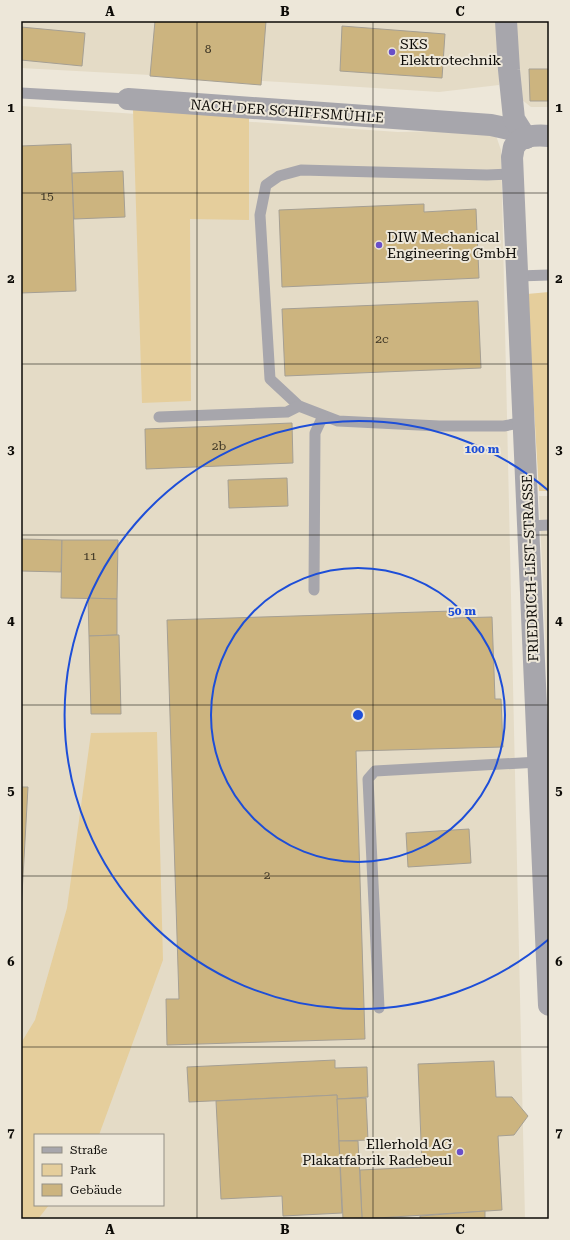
<svg xmlns="http://www.w3.org/2000/svg" width="570" height="1240" font-family="'Roboto Serif',serif">
<style>
.built{fill:#e4dbc6;fill-rule:evenodd}
.green{fill:#e5ce9c}
.building{fill:#ccb47f;stroke:#a59f93}
.lines{fill:none;stroke-linecap:round;stroke-linejoin:round}
.service{stroke:#a7a6ac;stroke-width:11}
.minor{stroke:#a7a6ac;stroke-width:22}
.tertiary{stroke:#a7a6ac;stroke-width:22}
.grid{fill:none;stroke:#0d0b07;stroke-width:1;stroke-opacity:0.55}
.ring{fill:none;stroke:#1d4ed8;stroke-width:2}
.poi-dot{fill:#694fc8;stroke:#ede7d9;stroke-width:1.5}
.labels{text-anchor:middle;stroke-width:4;stroke-linejoin:round;paint-order:stroke}
.number-label{font-size:12px;fill:#3d3525}
.poi-label{font-size:14px;fill:#0d0b07;stroke:#ede7d9;text-anchor:start}
.street-label{font-size:14px;fill:#0d0b07;stroke:#ede7d9}
.centre{fill:#1d4ed8;stroke:#ede7d9;stroke-width:2}
.ring-label{font-size:12px;text-anchor:middle;font-weight:bold;fill:#1d4ed8;stroke:#ede7d9;stroke-width:4;stroke-linejoin:round;paint-order:stroke}
.neatline{fill:none;stroke:#0d0b07;stroke-width:1.5}
.grid-label{font-size:13px;text-anchor:middle;font-weight:bold;fill:#0d0b07}
</style>
<rect width="100%" height="100%" fill="#ede7d9"/>
<g class="built">
<polygon points="21,21 498,21 499,85 439,92 280,82 21,68"/>
<polygon points="516,21 549,21 549,107 531,107 521,99"/>
<path d="M21 106 398 132 494 130 501 150 525 1219H21ZM35 1135H163V1205H35Z"/>
<polygon points="539,496 549,496 549,721"/>
</g>
<g class="green">
<polygon points="133,109 249,117 249,220 190,219 191,401 142,403"/>
<polygon points="549,292 549,491 539,491 527,294"/>
<polygon points="157,732 163,960 99,1135 35,1135 35,1205 49,1205 38,1219 21,1219 21,1043 35,1020 67,908 91,733"/>
</g>
<g class="building">
<polygon points="155,21 266,21 261,85 150,76"/>
<polygon points="342,26 445,34 442,78 340,71"/>
<polygon points="21,27 85,33 82,66 21,60"/>
<polygon points="529,69 549,69 549,101 530,101"/>
<polygon points="71,144 76,291 21,293 21,146"/>
<polygon points="123,171 125,217 74,219 72,173"/>
<polygon points="424,204 424,212 476,209 479,278 282,287 279,210"/>
<polygon points="478,301 481,368 285,376 282,309"/>
<polygon points="292,423 293,463 146,469 145,429"/>
<polygon points="287,478 288,506 229,508 228,480"/>
<polygon points="21,539 62,540 61,572 21,571"/>
<polygon points="62,540 118,540 117,599 61,598"/>
<polygon points="88,598 117,599 117,635 89,636"/>
<polygon points="453,611 453,618 492,617 495,699 501,699 503,747 356,751 365,1039 167,1045 166,999 179,999 167,620"/>
<polygon points="117,635 119,635 121,714 91,714 89,636"/>
<polygon points="21,787 28,787 21,912"/>
<polygon points="469,829 471,863 408,867 406,833"/>
<polygon points="335,1060 335,1068 367,1067 368,1097 337,1099 337,1095 189,1102 187,1067"/>
<polygon points="494,1061 496,1097 512,1097 528,1116 514,1135 498,1136 502,1210 362,1219 360,1170 422,1167 418,1064"/>
<polygon points="337,1095 342,1213 283,1216 282,1196 221,1199 216,1101"/>
<polygon points="366,1098 368,1140 339,1141 337,1099"/>
<polygon points="339,1141 358,1141 362,1218 343,1219"/>
<polygon points="485,1211 485,1219 420,1219 420,1216"/>
</g>
<g class="lines">
<g class="service">
<polyline points="21,93 128,99"/>
<polyline points="513,174 487,175 301,170 279,176 266,185 260,215 270,379 299,406 338,421 439,426 504,426 524,422"/>
<polyline points="518,276 549,275"/>
<polyline points="159,417 287,412 299,406"/>
<polyline points="529,526 549,525"/>
<polyline points="314,590 315,433 323,416"/>
<polyline points="379,1008 368,779 375,771 539,762"/>
</g>
<polyline class="minor" points="128,99 491,125 514,130 526,138"/>
<g class="tertiary">
<polyline points="506,21 509,70 514,119 526,138"/>
<path d="M549 136C538 135 520 135 514 147 513 150 513 154 512 157L549 1005"/>
</g>
</g>
<path class="grid" d="M197 21V1219M373 21V1219M21 193H549M21 364H549M21 535H549M21 705H549M21 876H549M21 1047H549"/>
<g class="ring">
<circle cx="358" cy="715" r="147"/>
<path d="M549 939A294 294 0 1 1 549 491"/>
</g>
<g class="poi-dot">
<circle cx="392" cy="52" r="4"/>
<circle cx="379" cy="245" r="4"/>
<circle cx="460" cy="1152" r="4"/>
</g>
<g class="labels">
<g class="number-label">
<text x="208" y="53">8</text>
<text x="47" y="200">15</text>
<text x="382" y="343">2c</text>
<text x="219" y="450">2b</text>
<text x="90" y="560">11</text>
<text x="267" y="879">2</text>
</g>
<g class="poi-label">
<text x="400" y="49">SKS<tspan x="400" dy="16">Elektrotechnik</tspan></text>
<text x="387" y="242">DIW Mechanical<tspan x="387" dy="16">Engineering GmbH</tspan></text>
<text x="452" y="1149" text-anchor="end">Ellerhold AG<tspan x="452" dy="16">Plakatfabrik Radebeul</tspan></text>
</g>
<g class="street-label">
<text transform="translate(287 111) rotate(4)" y="5">NACH DER SCHIFFSMÜHLE</text>
<text transform="translate(530 568) rotate(-92)" y="5">FRIEDRICH-LIST-STRASSE</text>
</g>
</g>
<circle cx="358" cy="715" r="6" class="centre"/>
<g class="ring-label">
<text x="482" y="453">100 m</text>
<text x="462" y="615">50 m</text>
</g>
<rect width="570" height="1240" fill="none" stroke="#ede7d9" stroke-width="44"/>
<rect x="34" y="1134" width="130" height="72" fill="#ede7d9" stroke="#938f85"/>
<rect x="42" y="1147" width="20" height="6" fill="#a7a6ac" stroke="#938f85"/>
<text x="70" y="1154" font-size="12" fill="#0d0b07">Straße</text>
<rect x="42" y="1164" width="20" height="12" fill="#e5ce9c" stroke="#938f85"/>
<text x="70" y="1174" font-size="12" fill="#0d0b07">Park</text>
<rect x="42" y="1184" width="20" height="12" fill="#ccb47f" stroke="#938f85"/>
<text x="70" y="1194" font-size="12" fill="#0d0b07">Gebäude</text>
<rect x="22" y="22" width="526" height="1196" class="neatline"/>
<g class="grid-label">
<text x="110" y="16">A</text>
<text x="285" y="16">B</text>
<text x="460" y="16">C</text>
<text x="11" y="112">1</text>
<text x="559" y="112">1</text>
<text x="11" y="283">2</text>
<text x="559" y="283">2</text>
<text x="11" y="454">3</text>
<text x="559" y="454">3</text>
<text x="11" y="625">4</text>
<text x="559" y="625">4</text>
<text x="11" y="795">5</text>
<text x="559" y="795">5</text>
<text x="11" y="966">6</text>
<text x="559" y="966">6</text>
<text x="11" y="1137">7</text>
<text x="559" y="1137">7</text>
<text x="110" y="1234">A</text>
<text x="285" y="1234">B</text>
<text x="460" y="1234">C</text>
</g>
</svg>
